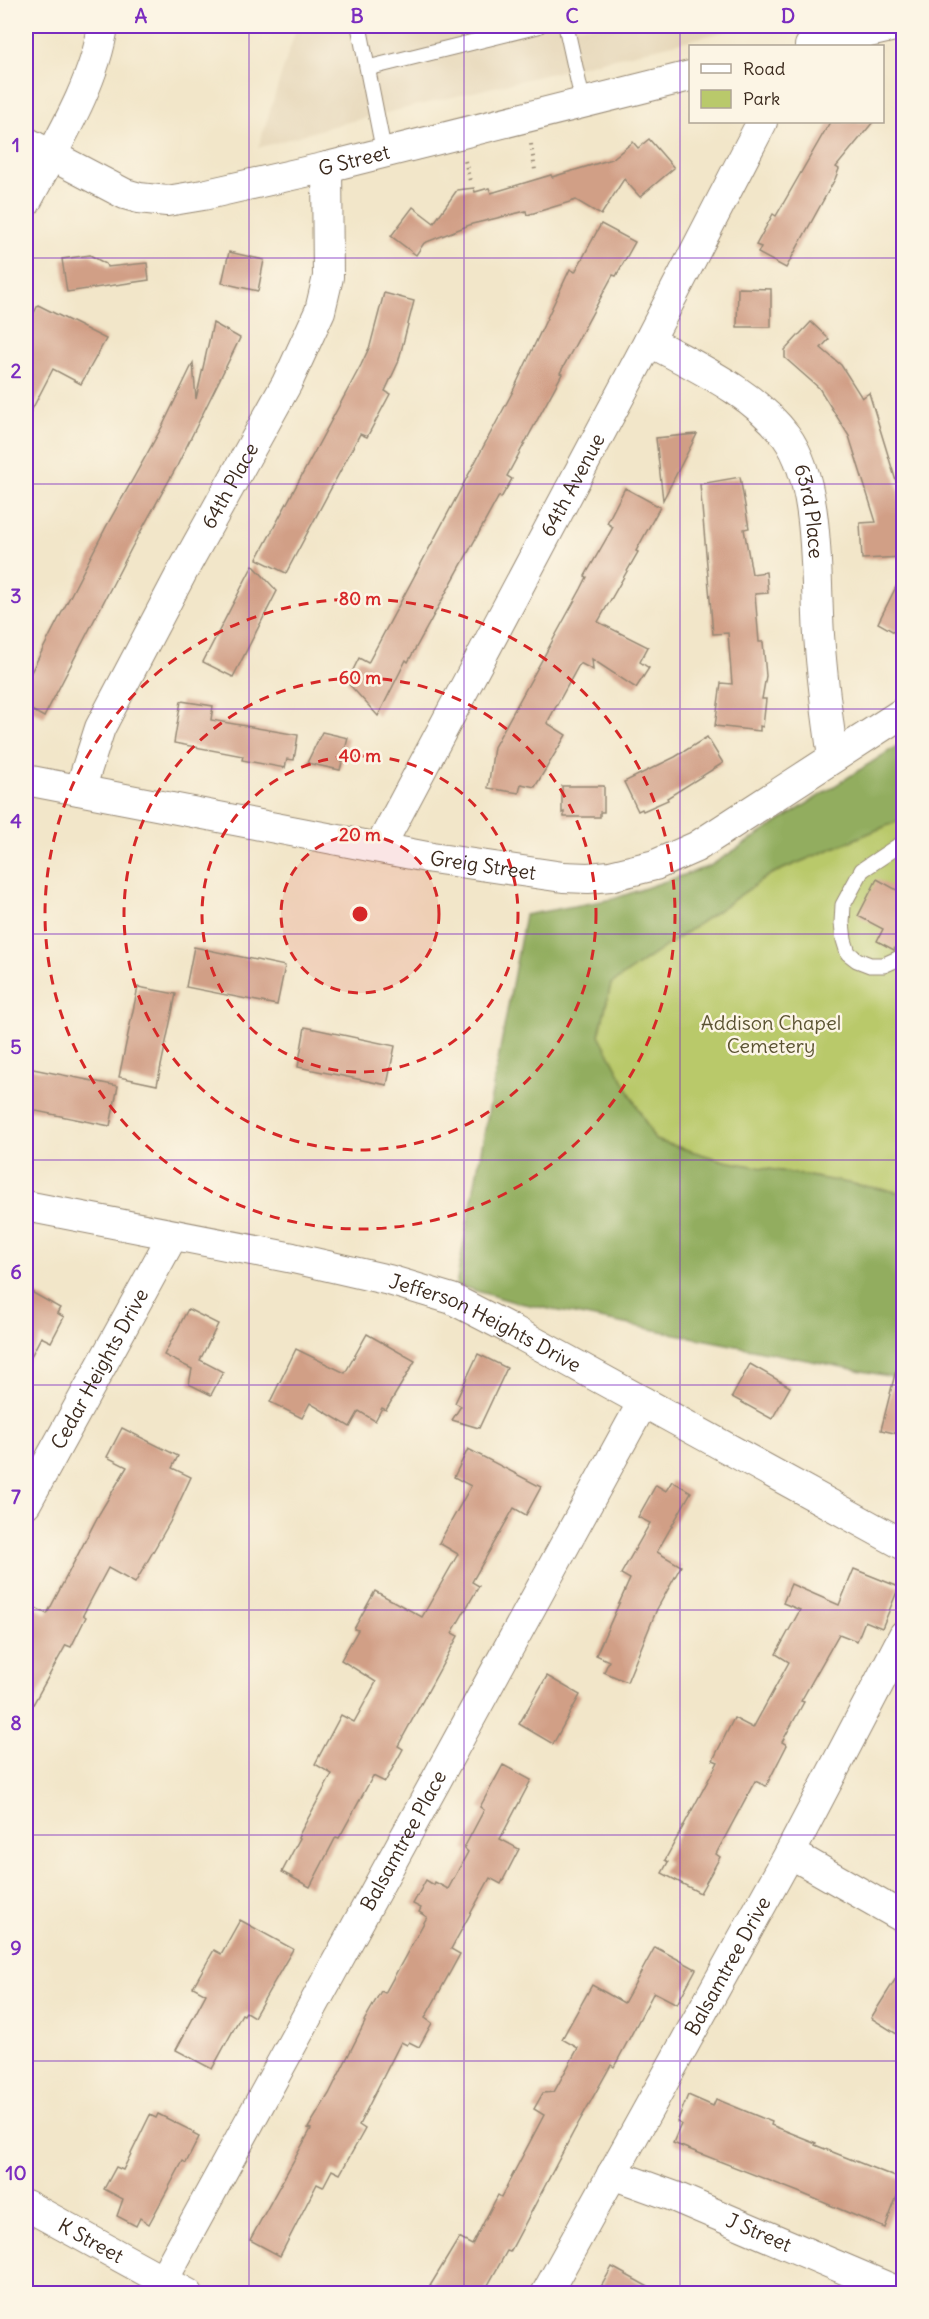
<svg xmlns="http://www.w3.org/2000/svg" width="929" height="2319" font-family="Delius,sans-serif">
<style>
.built{fill:#e5d6b7}
.green{fill:#b9c96b;stroke:#7a7a44;stroke-width:1.5}
.forest{fill:#92ad5f;stroke:#666c3e;stroke-width:1.5}
.building{fill:#d19f86}
.lines{fill:none;stroke-linecap:round;stroke-linejoin:round}
.service-casing{stroke:#968874;stroke-width:17}
.minor-casing{stroke:#968874;stroke-width:32}
.path{stroke:#968874;stroke-width:4;stroke-dasharray:1.5 4.5;stroke-linecap:butt}
.service{stroke:#fff;stroke-width:15}
.minor{stroke:#fff;stroke-width:30}
.grid{fill:none;stroke:#7b2cbf;stroke-width:1.5;stroke-opacity:0.55}
.ring{fill:none;stroke:#d62828;stroke-width:3;stroke-dasharray:10 8}
.labels{text-anchor:middle;stroke-width:5;stroke-linejoin:round;paint-order:stroke}
.street-label{font-size:20px;fill:#3b2a1e;stroke:#fcf5e5}
.park-label{font-size:20px;fill:#5a5231;stroke:#fcf5e5}
.centre{fill:#d62828;stroke:#fcf5e5;stroke-width:3}
.ring-label{font-size:18px;text-anchor:middle;font-weight:bold;fill:#d62828;stroke:#fcf5e5;stroke-width:5;stroke-linejoin:round;paint-order:stroke}
.neatline{fill:none;stroke:#7b2cbf;stroke-width:2}
.grid-label{font-size:20px;text-anchor:middle;font-weight:bold;fill:#7b2cbf}
</style>
<rect width="100%" height="100%" fill="#fcf5e5"/>
<filter id="ink" filterUnits="userSpaceOnUse"><feTurbulence type="fractalNoise" baseFrequency=".0167" numOctaves="2"/><feDisplacementMap in="SourceGraphic" scale="12" xChannelSelector="R" yChannelSelector="G"/><feConvolveMatrix kernelMatrix="1 2 1 2 8 2 1 2 1" color-interpolation-filters="sRGB"/></filter>
<filter id="wash" filterUnits="userSpaceOnUse"><feTurbulence type="fractalNoise" baseFrequency=".008" numOctaves="4" result="noise"/><feDisplacementMap in="SourceGraphic" scale="24" xChannelSelector="R" yChannelSelector="G"/><feGaussianBlur stdDeviation="1.35" result="paint"/><feColorMatrix in="noise" values="0 0 0 0 0 0 0 0 0 0 0 0 0 0 0 0 0 1.4 0 .05"/><feComposite in="paint" operator="in"/></filter>
<g filter="url(#wash)">
<rect width="100%" height="100%" fill="#f2e6c9"/>
<polygon class="built" points="297,26 748,26 336,125 258,148"/>
<polygon class="green" points="903,819 903,1193 724,1161 655,1140 599,1035 611,984 771,874"/>
<polygon class="forest" points="903,742 903,819 771,874 611,984 599,1035 655,1140 724,1161 903,1193 903,1379 514,1302 456,1285 525,915 613,899 710,866"/>
<g id="blocks">
<g class="building">
<polygon points="830,122 873,122 836,167 839,169 835,179 786,268 758,253 761,247 756,245 773,214 776,216"/>
<polygon points="649,139 674,168 640,197 624,179 601,215 576,200 527,215 526,211 472,224 424,243 416,255 391,236 413,207 434,223 457,190 474,188 475,192 489,188 491,193 551,175 552,177 612,159 633,142 638,148"/>
<polygon points="601,224 635,242 616,276 613,275 560,373 562,374 507,476 512,479 501,498 499,496 408,662 406,660 378,716 347,682 359,658 368,663 512,393 570,269 575,272"/>
<polygon points="229,252 264,260 258,291 222,283"/>
<polygon points="90,255 106,264 107,267 147,263 149,280 67,292 62,259"/>
<polygon points="738,288 771,289 771,327 737,327"/>
<polygon points="384,293 414,301 398,363 385,391 390,394 367,437 360,434 286,573 257,559 361,365 370,346"/>
<polygon points="38,305 106,339 81,384 53,369 26,421 26,329"/>
<polygon points="811,322 829,339 821,348 841,365 862,398 869,393 899,491 903,557 862,559 860,523 876,522 849,436 819,388 785,358 785,350"/>
<polygon points="213,323 240,338 177,466 132,547 44,717 26,707 26,682 106,527 162,427 193,363 196,399"/>
<polygon points="697,434 663,500 656,438"/>
<polygon points="740,477 749,528 744,529 752,574 766,572 768,593 755,594 759,642 763,642 766,676 762,699 766,699 763,727 760,726 760,731 715,726 721,683 732,684 728,633 713,634 700,484"/>
<polygon points="625,488 660,507 636,551 638,552 598,622 648,647 640,662 649,668 636,688 592,659 593,670 580,663 547,723 566,735 535,787 521,784 519,793 488,788 494,747 581,589 587,577 585,576 613,527 607,523"/>
<polygon points="253,565 277,591 233,677 203,662"/>
<polygon points="903,573 903,637 878,623"/>
<polygon points="181,701 213,706 211,720 298,735 294,760 287,759 285,768 242,760 243,756 174,743"/>
<polygon points="322,732 348,738 340,770 307,763"/>
<polygon points="707,737 723,763 667,798 668,800 643,811 642,809 638,811 624,782 675,757"/>
<polygon points="562,786 604,786 604,812 600,812 600,817 564,817 564,812 562,813"/>
<polygon points="877,879 902,893 903,890 903,940 900,939 894,950 877,941 883,929 858,916"/>
<polygon points="194,947 285,966 277,1005 186,987"/>
<polygon points="138,987 176,994 157,1085 119,1077"/>
<polygon points="305,1027 395,1046 387,1085 298,1067"/>
<polygon points="28,1068 118,1086 110,1126 26,1109 26,1083"/>
<polygon points="26,1289 60,1308 57,1313 64,1317 51,1342 41,1337 26,1366"/>
<polygon points="188,1309 218,1324 200,1360 223,1372 211,1395 189,1384 192,1369 164,1355"/>
<polygon points="367,1334 415,1361 386,1410 382,1408 375,1421 359,1411 350,1427 310,1403 302,1418 270,1402 296,1349 345,1373"/>
<polygon points="478,1354 507,1368 479,1428 452,1420 461,1406 455,1403"/>
<polygon points="750,1364 790,1387 772,1419 732,1397"/>
<polygon points="896,1370 903,1371 903,1435 881,1430"/>
<polygon points="122,1428 178,1456 172,1468 191,1477 170,1522 135,1583 108,1568 83,1615 86,1617 71,1647 66,1645 26,1717 26,1603 47,1614 99,1514 127,1467 107,1457"/>
<polygon points="468,1449 541,1487 526,1515 514,1508 472,1582 479,1586 452,1633 458,1636 398,1746 403,1749 385,1782 373,1776 339,1838 336,1837 310,1887 282,1872 300,1838 298,1837 332,1774 315,1764 341,1715 354,1722 376,1682 341,1660 358,1630 354,1629 375,1591 422,1617 458,1554 439,1543 471,1486 454,1477"/>
<polygon points="672,1481 691,1492 657,1552 681,1566 657,1609 627,1682 604,1672 609,1661 596,1655 630,1579 621,1574 650,1523 638,1517 656,1485 666,1491"/>
<polygon points="854,1569 899,1587 882,1628 865,1621 857,1641 839,1634 801,1701 804,1702 782,1742 787,1745 766,1786 755,1781 716,1854 720,1857 700,1893 662,1873 668,1862 665,1860 718,1762 713,1760 734,1718 753,1728 789,1662 776,1654 800,1610 783,1603 791,1584 839,1605"/>
<polygon points="547,1676 580,1695 553,1744 519,1724"/>
<polygon points="503,1765 531,1780 500,1839 519,1849 501,1884 490,1878 451,1949 460,1954 425,2018 432,2023 419,2047 409,2042 407,2045 401,2042 359,2125 365,2129 340,2174 332,2170 323,2187 317,2184 280,2256 250,2240 311,2129 308,2128 329,2094 365,2022 364,2021 381,1991 385,1993 427,1917 419,1912 421,1908 413,1904 426,1880 434,1885 435,1882 448,1889 468,1852 464,1848 484,1810 480,1807"/>
<polygon points="240,1920 293,1949 254,2017 246,2012 244,2015 242,2014 212,2069 176,2050 206,1994 193,1987 214,1950 221,1954"/>
<polygon points="655,1947 696,1969 677,2004 654,1992 614,2067 611,2065 574,2131 510,2252 507,2251 483,2294 443,2294 430,2286 459,2238 472,2245 498,2195 501,2197 544,2115 534,2109 543,2093 554,2092 578,2048 562,2039 592,1985 624,2003"/>
<polygon points="903,1967 903,2038 871,2018"/>
<polygon points="688,2095 713,2106 716,2099 772,2122 771,2125 816,2143 815,2145 903,2180 885,2228 801,2193 673,2143 681,2124 677,2122"/>
<polygon points="158,2114 194,2132 193,2134 199,2137 186,2163 183,2161 149,2224 140,2218 136,2226 117,2216 123,2199 104,2189 116,2167 123,2170 150,2115 156,2118"/>
<polygon points="612,2267 661,2294 597,2294"/>
</g>
</g>
</g>
<g filter="url(#ink)">
<use href="#blocks" fill-opacity="0" stroke="#968874" stroke-width="1.5"/>
<g class="lines">
<defs>
<g id="service">
<polyline points="359,26 384,153"/>
<polyline points="566,26 583,103"/>
<polyline points="368,68 538,26"/>
<polyline points="904,842 862,870 843,905 842,923 844,940 848,953 857,960 870,965 884,965 904,956"/>
</g>
<g id="minor">
<polyline points="810,46 895,26"/>
<path id="s1" d="M26 142 125 194 139 198 167 201 203 195 327 167 690 76"/>
<path d="M26 202C54 148 94 87 103 26"/>
<path id="s2" d="M649 341C696 367 753 392 786 436 821 484 815 577 819 635 822 676 827 716 833 757"/>
<path id="s3" d="M26 780 432 858 563 877 588 878 610 876 655 865 696 847 904 712"/>
<path id="s4" d="M80 790 100 728 181 574 287 383 320 311 328 277 327 167"/>
<path id="s5" d="M380 847 649 341 762 122"/>
<path id="s6" d="M26 1206 293 1258 389 1280 452 1299 514 1331 904 1545"/>
<path id="s7" d="M26 1503 173 1235"/>
<polyline points="790,1853 904,1918"/>
<path id="s8" d="M612 2174 673 2196 903 2294"/>
<path id="s9" d="M26 2205 188 2294"/>
<path id="s10" d="M163 2280 643 1402"/>
<path id="s11" d="M546 2294 790 1853 904 1635"/>
</g>
</defs>
<use href="#service" class="service-casing"/>
<use href="#minor" class="minor-casing"/>
<g class="path">
<polyline points="531,144 535,170"/>
<polyline points="465,161 470,181"/>
</g>
<use href="#service" class="service"/>
<use href="#minor" class="minor"/>
</g>
</g>
<path class="grid" d="M249 26V2294M464 26V2294M680 26V2294M26 258H904M26 484H904M26 709H904M26 934H904M26 1160H904M26 1385H904M26 1610H904M26 1835H904M26 2061H904"/>
<circle cx="360" cy="914" r="79" fill="#d62828" fill-opacity=".12"/>
<g class="ring">
<circle cx="360" cy="914" r="79"/>
<circle cx="360" cy="914" r="158"/>
<circle cx="360" cy="914" r="236"/>
<circle cx="360" cy="914" r="315"/>
</g>
<g class="labels">
<g class="street-label">
<text dy="7" stroke="none"><textPath href="#s1" startOffset="346">G Street</textPath></text>
<text dy="7" stroke="none"><textPath href="#s4" startOffset="340">64th Place</textPath></text>
<text dy="7" stroke="none"><textPath href="#s5" startOffset="410">64th Avenue</textPath></text>
<text dy="7" stroke="none"><textPath href="#s2" startOffset="248">63rd Place</textPath></text>
<text dy="7" stroke="none"><textPath href="#s3" startOffset="465">Greig Street</textPath></text>
<text dy="7" stroke="none"><textPath href="#s6" startOffset="476">Jefferson Heights Drive</textPath></text>
<text dy="7" stroke="none"><textPath href="#s7" startOffset="153">Cedar Heights Drive</textPath></text>
<text dy="7" stroke="none"><textPath href="#s10" startOffset="501">Balsamtree Place</textPath></text>
<text dy="7" stroke="none"><textPath href="#s11" startOffset="375">Balsamtree Drive</textPath></text>
<text dy="7" stroke="none"><textPath href="#s8" startOffset="158">J Street</textPath></text>
<text dy="7" stroke="none"><textPath href="#s9" startOffset="74">K Street</textPath></text>
</g>
<g class="park-label">
<text x="771" y="1030">Addison Chapel<tspan x="771" dy="23">Cemetery</tspan></text>
</g>
</g>
<circle cx="360" cy="914" r="9" class="centre"/>
<g class="ring-label">
<text x="360" y="605">80 m</text>
<text x="360" y="684">60 m</text>
<text x="360" y="762">40 m</text>
<text x="360" y="841">20 m</text>
</g>
<rect width="929" height="2319" fill="none" stroke="#fcf5e5" stroke-width="66"/>
<rect x="689" y="45" width="195" height="78" fill="#fcf5e5" stroke="#afa495" stroke-width="1.5"/>
<rect x="701" y="64" width="30" height="9" fill="#ffffff" stroke="#afa495" stroke-width="1.5"/>
<text x="743" y="75" font-size="18" fill="#3b2a1e">Road</text>
<rect x="701" y="90" width="30" height="18" fill="#b9c96b" stroke="#afa495" stroke-width="1.5"/>
<text x="743" y="105" font-size="18" fill="#3b2a1e">Park</text>
<rect x="33" y="33" width="863" height="2253" class="neatline"/>
<g class="grid-label">
<text x="141" y="23">A</text>
<text x="357" y="23">B</text>
<text x="572" y="23">C</text>
<text x="788" y="23">D</text>
<text x="16" y="152">1</text>
<text x="16" y="378">2</text>
<text x="16" y="603">3</text>
<text x="16" y="828">4</text>
<text x="16" y="1054">5</text>
<text x="16" y="1279">6</text>
<text x="16" y="1504">7</text>
<text x="16" y="1730">8</text>
<text x="16" y="1955">9</text>
<text x="16" y="2180">10</text>
</g>
</svg>
